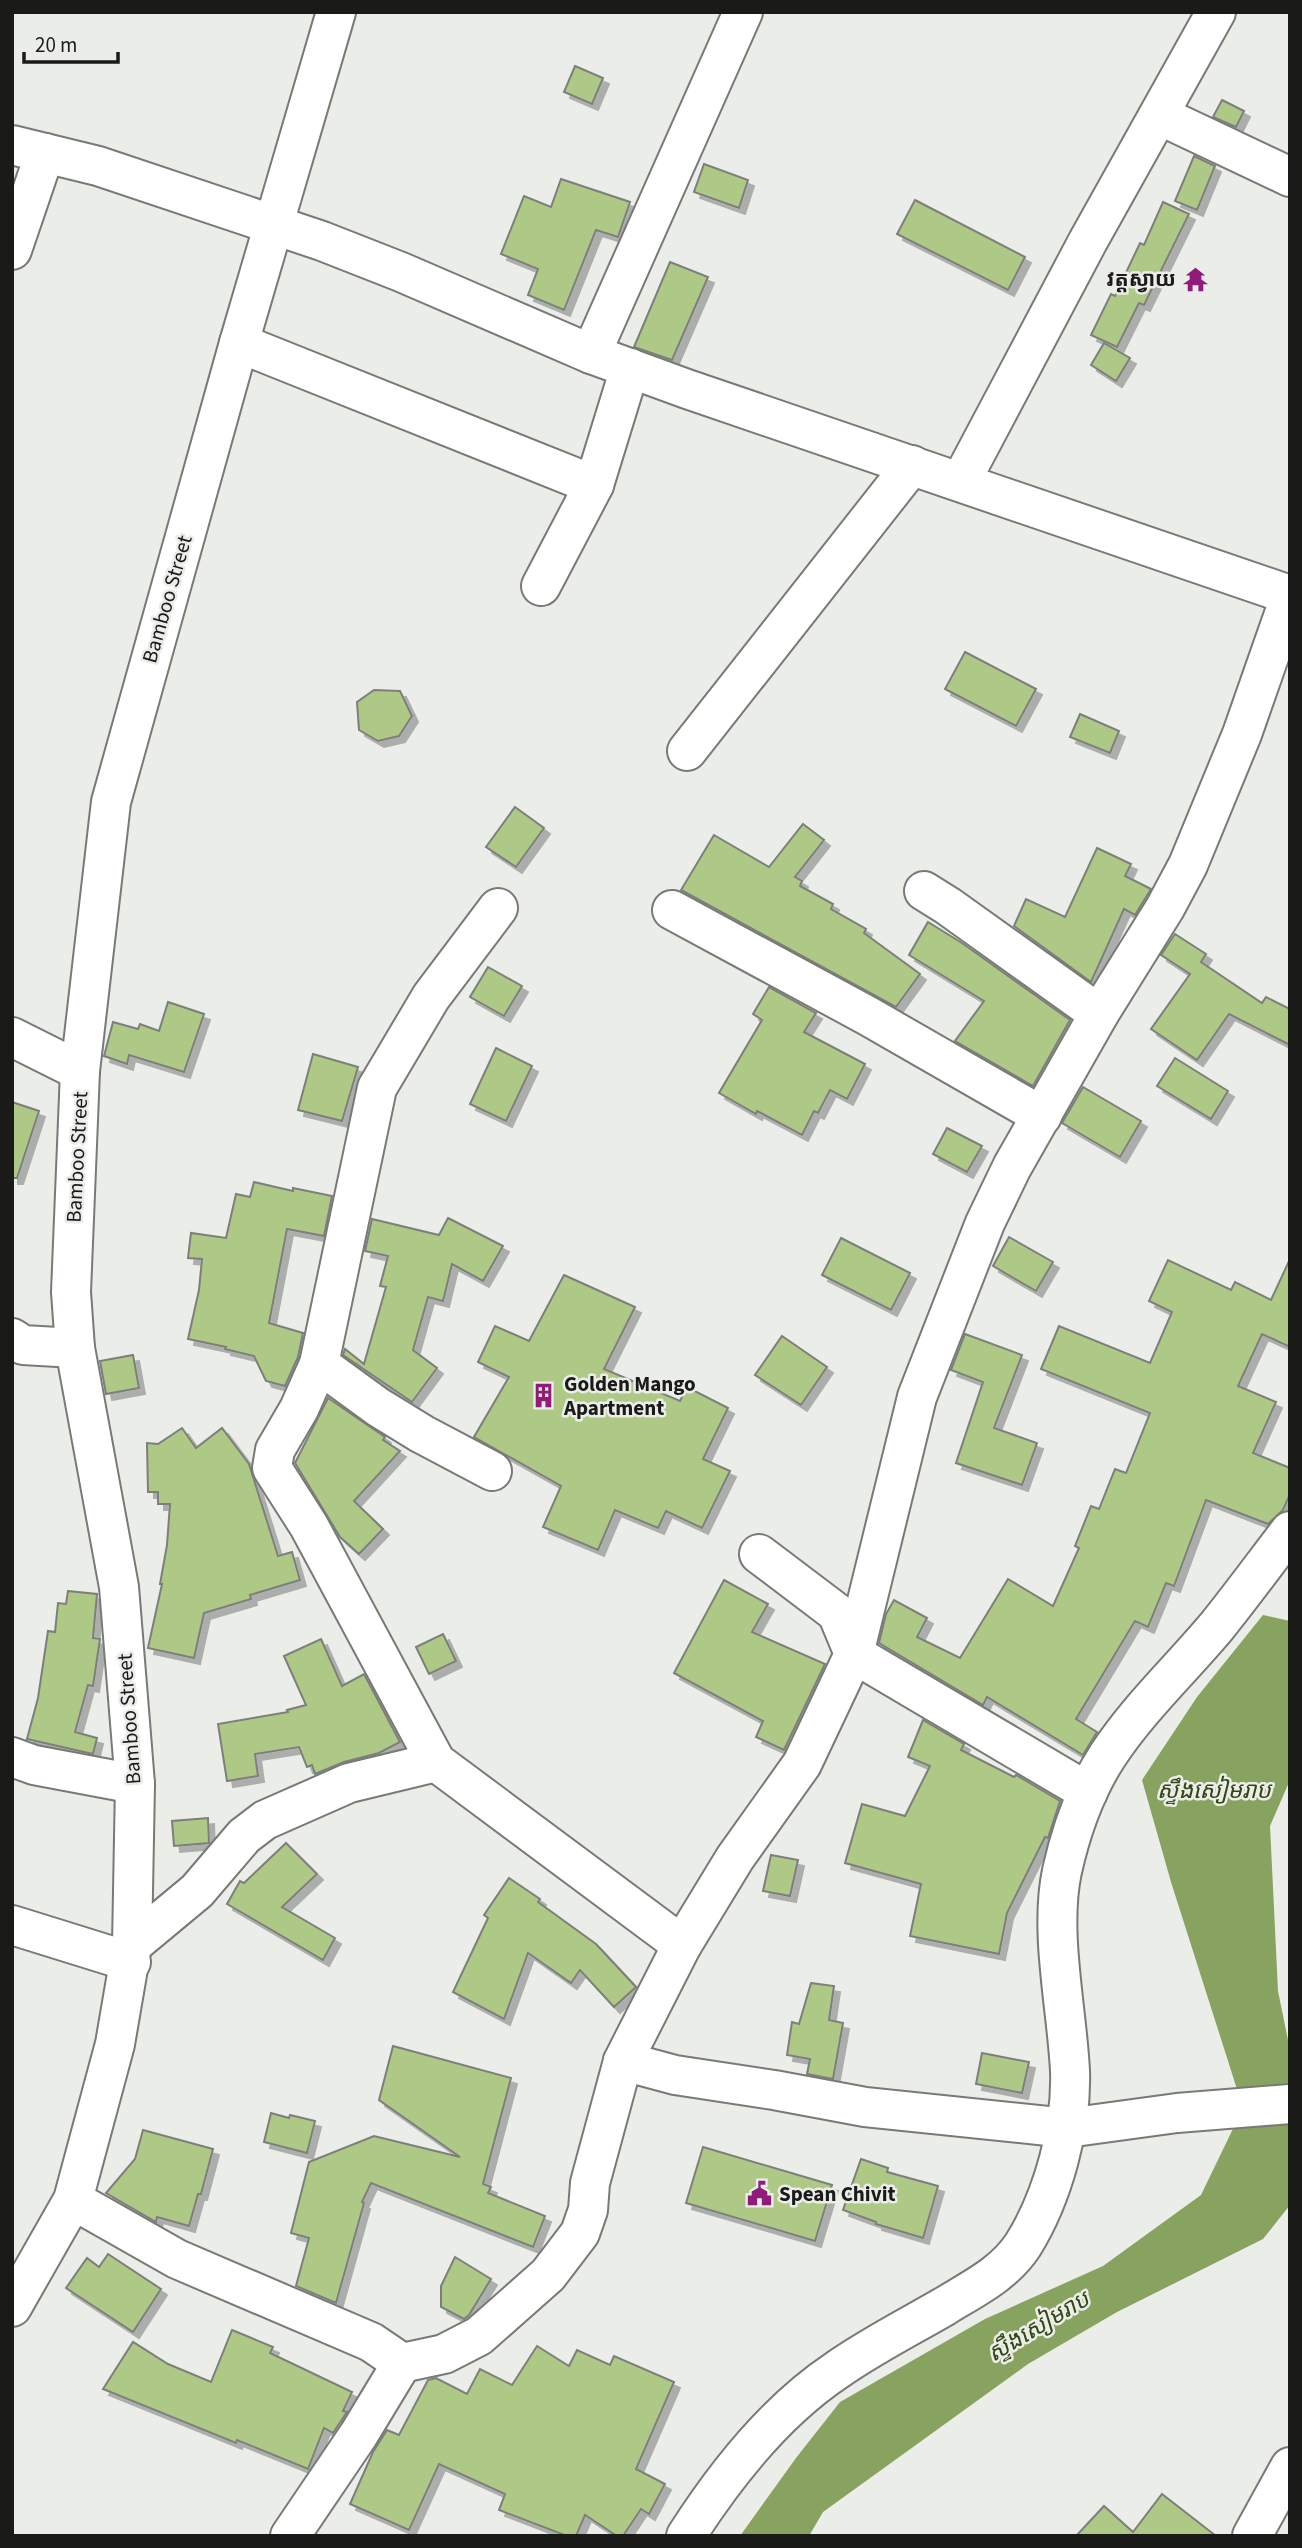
<svg xmlns="http://www.w3.org/2000/svg" width="1302" height="2548" font-family="'Source Sans 3','Noto Sans Khmer',sans-serif">
<style>
.water{fill:#88a25f}
.building{fill:#aec985;stroke:#7d7f7b;stroke-width:2;filter:url(#shadow)}
.lines{fill:none;stroke-linecap:round;stroke-linejoin:round}
.minor-casing{stroke:#787a76;stroke-width:42}
.minor{stroke:#fff;stroke-width:38}
.labels{text-anchor:middle;stroke-width:5;stroke-linejoin:round;paint-order:stroke}
.poi-label{font-size:21px;font-weight:bold;fill:#1a1a19;stroke:#ebede9;text-anchor:start}
.street-label{font-size:21px;fill:#1a1a19;stroke:#ebede9}
.water-label{font-size:23px;font-style:italic;fill:#354615;stroke:#ebede9}
</style>
<defs>
<filter id="shadow"><feDropShadow dx="6" dy="6" stdDeviation="0" flood-color="#0004"/></filter>
</defs>
<rect width="100%" height="100%" fill="#ebede9"/>
<polygon class="water" points="1263,1615 1290,1621 1290,1780 1270,1826 1278,1991 1290,2050 1290,2205 1263,2239 1117,2312 1028,2364 823,2512 809,2536 740,2536 796,2458 840,2402 985,2319 1103,2266 1201,2195 1243,2108 1171,1882 1142,1780 1197,1697"/>
<g class="building">
<polygon points="575,66 603,78 592,104 564,92"/>
<polygon points="1222,100 1244,111 1236,127 1213,117"/>
<polygon points="1194,156 1215,166 1197,210 1175,201"/>
<polygon points="704,164 748,180 739,208 694,192"/>
<polygon points="561,179 630,202 618,237 596,230 564,310 528,295 538,269 501,254 524,196 551,207"/>
<polygon points="915,200 1025,257 1008,290 897,234"/>
<polygon points="1163,202 1189,214 1144,305 1139,303 1117,347 1091,335 1111,294 1115,296 1140,243 1144,245"/>
<polygon points="670,262 708,277 672,360 634,347"/>
<polygon points="1104,343 1130,358 1116,381 1091,365"/>
<polygon points="965,652 1036,689 1016,726 945,689"/>
<polygon points="374,690 400,691 412,716 399,736 378,741 359,730 357,702"/>
<polygon points="1080,714 1119,731 1110,753 1070,737"/>
<polygon points="515,807 544,828 516,867 486,847"/>
<polygon points="803,824 824,840 795,877 802,881 800,886 833,904 831,909 866,929 864,933 920,974 896,1007 681,890 714,835 769,867"/>
<polygon points="1097,848 1131,864 1125,876 1151,889 1135,915 1124,909 1091,982 1014,926 1026,899 1065,917"/>
<polygon points="928,922 962,943 1070,1020 1033,1086 955,1041 984,1001 909,955"/>
<polygon points="1175,934 1206,954 1201,962 1262,1003 1266,997 1290,1009 1290,1045 1229,1014 1197,1060 1151,1029 1190,974 1161,955"/>
<polygon points="488,967 522,986 504,1016 470,997"/>
<polygon points="769,987 816,1013 804,1032 865,1064 847,1099 830,1090 818,1113 814,1111 802,1135 757,1111 756,1114 719,1093 762,1020 753,1014"/>
<polygon points="168,1002 204,1014 184,1072 129,1055 127,1064 104,1056 113,1022 138,1029 140,1024 159,1031"/>
<polygon points="496,1048 532,1066 506,1121 470,1104"/>
<polygon points="313,1054 358,1067 342,1121 298,1110"/>
<polygon points="1175,1058 1228,1091 1211,1119 1157,1086"/>
<polygon points="1083,1087 1141,1121 1120,1157 1062,1123"/>
<polygon points="12,1102 39,1111 17,1178 12,1178"/>
<polygon points="947,1128 982,1146 967,1172 933,1154"/>
<polygon points="254,1182 293,1191 293,1188 332,1196 324,1236 287,1229 269,1323 303,1333 298,1357 285,1386 266,1381 254,1356 225,1349 226,1347 188,1339 199,1290 202,1259 188,1258 191,1233 226,1238 236,1194 250,1197"/>
<polygon points="448,1218 503,1246 483,1281 452,1264 443,1301 428,1297 413,1350 437,1368 412,1402 343,1355 345,1349 364,1364 386,1287 380,1286 388,1256 365,1251 372,1219 439,1235"/>
<polygon points="1009,1237 1053,1262 1036,1291 993,1266"/>
<polygon points="841,1238 910,1273 891,1310 822,1275"/>
<polygon points="1290,1259 1290,1347 1262,1334 1238,1386 1276,1402 1253,1453 1290,1468 1290,1494 1283,1510 1268,1524 1206,1500 1174,1586 1166,1583 1148,1627 1135,1621 1076,1719 1097,1732 1083,1755 987,1697 983,1705 879,1643 886,1614 894,1600 927,1618 917,1637 960,1658 1008,1579 1053,1606 1079,1548 1075,1546 1091,1506 1099,1509 1115,1469 1126,1473 1150,1413 1041,1369 1059,1326 1150,1363 1172,1312 1149,1301 1168,1260 1231,1290 1235,1282 1271,1300"/>
<polygon points="564,1275 635,1307 604,1369 680,1401 687,1387 728,1408 703,1459 730,1471 702,1528 666,1511 658,1528 615,1510 598,1550 543,1527 561,1486 474,1437 509,1377 478,1362 495,1326 529,1341"/>
<polygon points="965,1334 1022,1355 994,1428 1037,1443 1022,1485 956,1463 983,1382 951,1370"/>
<polygon points="782,1336 827,1367 801,1405 755,1375"/>
<polygon points="133,1355 139,1388 106,1394 100,1361"/>
<polygon points="328,1398 385,1437 383,1440 400,1451 354,1501 383,1529 359,1554 340,1537 295,1463"/>
<polygon points="182,1428 196,1448 222,1428 249,1464 278,1556 292,1552 300,1580 250,1595 251,1599 204,1613 194,1658 148,1648 162,1584 160,1584 167,1545 170,1504 158,1504 158,1492 148,1492 147,1443 158,1444"/>
<polygon points="724,1580 768,1604 752,1632 825,1664 784,1750 756,1737 763,1721 674,1673"/>
<polygon points="68,1591 97,1594 93,1638 100,1639 93,1686 88,1685 75,1732 97,1738 93,1754 27,1739 38,1698 48,1631 55,1632 58,1603 66,1604"/>
<polygon points="443,1634 456,1661 429,1674 416,1647"/>
<polygon points="321,1639 342,1686 364,1674 400,1742 379,1753 344,1762 315,1774 312,1765 307,1767 299,1747 255,1754 258,1776 227,1781 218,1724 288,1712 287,1710 306,1705 284,1656"/>
<polygon points="923,1720 964,1744 961,1750 1014,1777 1016,1775 1060,1801 1048,1838 1045,1837 1007,1913 999,1954 910,1936 921,1884 845,1863 862,1804 905,1816 930,1766 908,1757"/>
<polygon points="208,1818 209,1843 174,1846 172,1821"/>
<polygon points="286,1843 317,1874 282,1907 335,1938 323,1960 227,1904 240,1881 244,1883"/>
<polygon points="771,1855 798,1860 790,1896 763,1891"/>
<polygon points="509,1878 540,1899 538,1902 596,1944 636,1987 614,2007 580,1970 571,1983 528,1953 504,2019 453,1992 488,1918 484,1915"/>
<polygon points="811,1983 834,1986 829,2020 843,2023 833,2079 807,2074 810,2059 787,2055 792,2022 799,2024"/>
<polygon points="393,2046 511,2078 483,2184 491,2187 488,2193 545,2216 533,2247 371,2183 362,2202 364,2203 336,2303 296,2286 309,2238 291,2233 309,2162 374,2136 460,2157 379,2100"/>
<polygon points="982,2053 1029,2062 1022,2093 976,2084"/>
<polygon points="271,2113 289,2118 290,2115 315,2121 307,2153 264,2142"/>
<polygon points="143,2130 213,2149 201,2194 198,2194 189,2226 157,2217 156,2222 106,2193 135,2159"/>
<polygon points="703,2147 832,2185 815,2241 686,2203"/>
<polygon points="861,2159 888,2168 887,2172 938,2186 923,2238 876,2224 876,2222 843,2210"/>
<polygon points="108,2254 161,2289 133,2332 66,2288 87,2258 99,2267"/>
<polygon points="455,2257 491,2279 469,2315 464,2319 441,2307 441,2286"/>
<polygon points="232,2330 273,2347 270,2353 352,2392 343,2411 347,2412 333,2433 324,2428 308,2469 237,2440 236,2443 103,2389 133,2342 168,2364 211,2382"/>
<polygon points="537,2346 569,2366 577,2350 610,2365 614,2356 674,2382 636,2469 665,2484 649,2514 641,2509 623,2536 617,2536 585,2515 576,2536 567,2536 499,2510 505,2494 439,2464 409,2530 350,2504 373,2452 387,2430 399,2435 428,2380 436,2378 467,2394 480,2369 512,2385"/>
<polygon points="1162,2494 1216,2536 1076,2536 1104,2506 1133,2532"/>
</g>
<g class="lines">
<defs>
<g id="minor">
<polyline points="1159,115 1290,177"/>
<polyline points="12,145 98,166 322,241 401,272 591,354 687,389 1290,595"/>
<polyline points="12,250 45,153"/>
<polyline points="239,343 594,485"/>
<polyline points="591,354 743,12"/>
<polyline points="961,481 1088,241 1216,12"/>
<polyline points="541,586 594,485 630,368"/>
<polyline points="687,751 912,465"/>
<polyline points="924,891 948,906 1099,1014"/>
<polyline points="498,908 431,997 377,1088 319,1364 299,1409 275,1450 272,1468 309,1526 436,1762 682,1945"/>
<polyline points="672,910 868,1016 1042,1116"/>
<polyline points="12,1037 80,1071"/>
<polyline points="12,1338 23,1345 75,1348"/>
<polyline points="319,1364 378,1407 422,1434 492,1471"/>
<polyline points="759,1554 837,1613 854,1654 1088,1792"/>
<polyline points="12,1757 34,1765 135,1784"/>
<polyline points="12,1925 131,1962"/>
<polyline points="132,1945 197,1891 244,1836 265,1820 349,1783 436,1762"/>
<polyline points="623,2061 675,2075 774,2090 865,2107 1067,2128 1177,2113 1290,2104"/>
<polyline points="73,2200 177,2259 371,2342 402,2363"/>
<polyline points="12,2307 73,2200 115,2044 132,1945 135,1784 119,1587 75,1348 71,1292 80,1071 111,802 239,343 336,12"/>
<polyline points="290,2536 359,2434 402,2363 444,2354 479,2336 548,2275 580,2233 588,2210 590,2183 623,2061 682,1945 735,1858 802,1764 854,1654 917,1397 985,1223 1012,1167 1099,1014 1165,908 1188,865 1242,734 1290,597"/>
<path d="M686 2536C725 2475 777 2410 837 2370 871 2346 909 2327 945 2306 974 2288 1004 2274 1023 2245 1053 2197 1072 2127 1070 2071 1067 2009 1049 1932 1062 1871 1071 1831 1085 1790 1108 1755 1139 1708 1181 1669 1217 1626 1242 1595 1266 1562 1290 1531"/>
<polyline points="1252,2536 1290,2467"/>
</g>
</defs>
<use href="#minor" class="minor-casing"/>
<use href="#minor" class="minor"/>
</g>
<defs>
<symbol id="temple-bare" viewBox="-9 -9 18 18"><path d="M0-6L5-2H3V0L6.5 2.5H4V6H1.5V3h-3V6H-4V2.5H-6.5L-3 0V-2H-5Z" fill="#8f1b7b" stroke="#ebede9" stroke-width="2.5" paint-order="stroke"/></symbol>
<symbol id="building-bare" viewBox="-9 -9 18 18"><path d="M-4-6H4V6H1V3H-1V6H-4ZM-2.5-4.3h1.7v1.8h-1.7ZM.8-4.3h1.7v1.8H.8ZM-2.5-1h1.7V.8h-1.7ZM.8-1h1.7V.8H.8Z" fill="#8f1b7b" stroke="#ebede9" stroke-width="2.5" paint-order="stroke"/></symbol>
<symbol id="civic-bare" viewBox="-9 -9 18 18"><path d="M-.6-6.5H3V-4.5H.6V-3L4-1V1h2V6H-6V1h2V-1L-.6-3ZM-1.2 2.5V6h2.4V2.5Z" fill="#8f1b7b" stroke="#ebede9" stroke-width="2.5" paint-order="stroke"/></symbol>
</defs>
<g fill-rule="evenodd">
<use href="#temple-bare" x="1178" y="262" width="35" height="35"/>
<use href="#building-bare" x="526" y="1378" width="35" height="35"/>
<use href="#civic-bare" x="742" y="2176" width="35" height="35"/>
</g>
<g class="labels">
<g class="poi-label">
<text x="1176" y="286" text-anchor="end">វត្តស្វាយ</text>
<text x="564" y="1391">Golden Mango<tspan x="564" dy="24">Apartment</tspan></text>
<text x="779" y="2201">Spean Chivit</text>
</g>
<g class="street-label">
<text transform="translate(167 599) rotate(-74)" y="7">Bamboo Street</text>
<text transform="translate(77 1157) rotate(-87)" y="7">Bamboo Street</text>
<text transform="translate(129 1719) rotate(-94)" y="7">Bamboo Street</text>
</g>
<g class="water-label">
<text x="1214" y="1798">ស្ទឹងសៀមរាប</text>
<text transform="translate(1038 2326) rotate(-31)" y="8">ស្ទឹងសៀមរាប</text>
</g>
</g>
<rect width="1302" height="2548" fill="none" stroke="#1a1a19" stroke-width="28"/>
<path d="M24 52v10h94v-10" fill="none" stroke="#1a1a19" stroke-width="3.5"/>
<text x="35" y="52" font-size="21" fill="#1a1a19" stroke="#ebede9" stroke-width="5" paint-order="stroke">20 m</text>
</svg>
